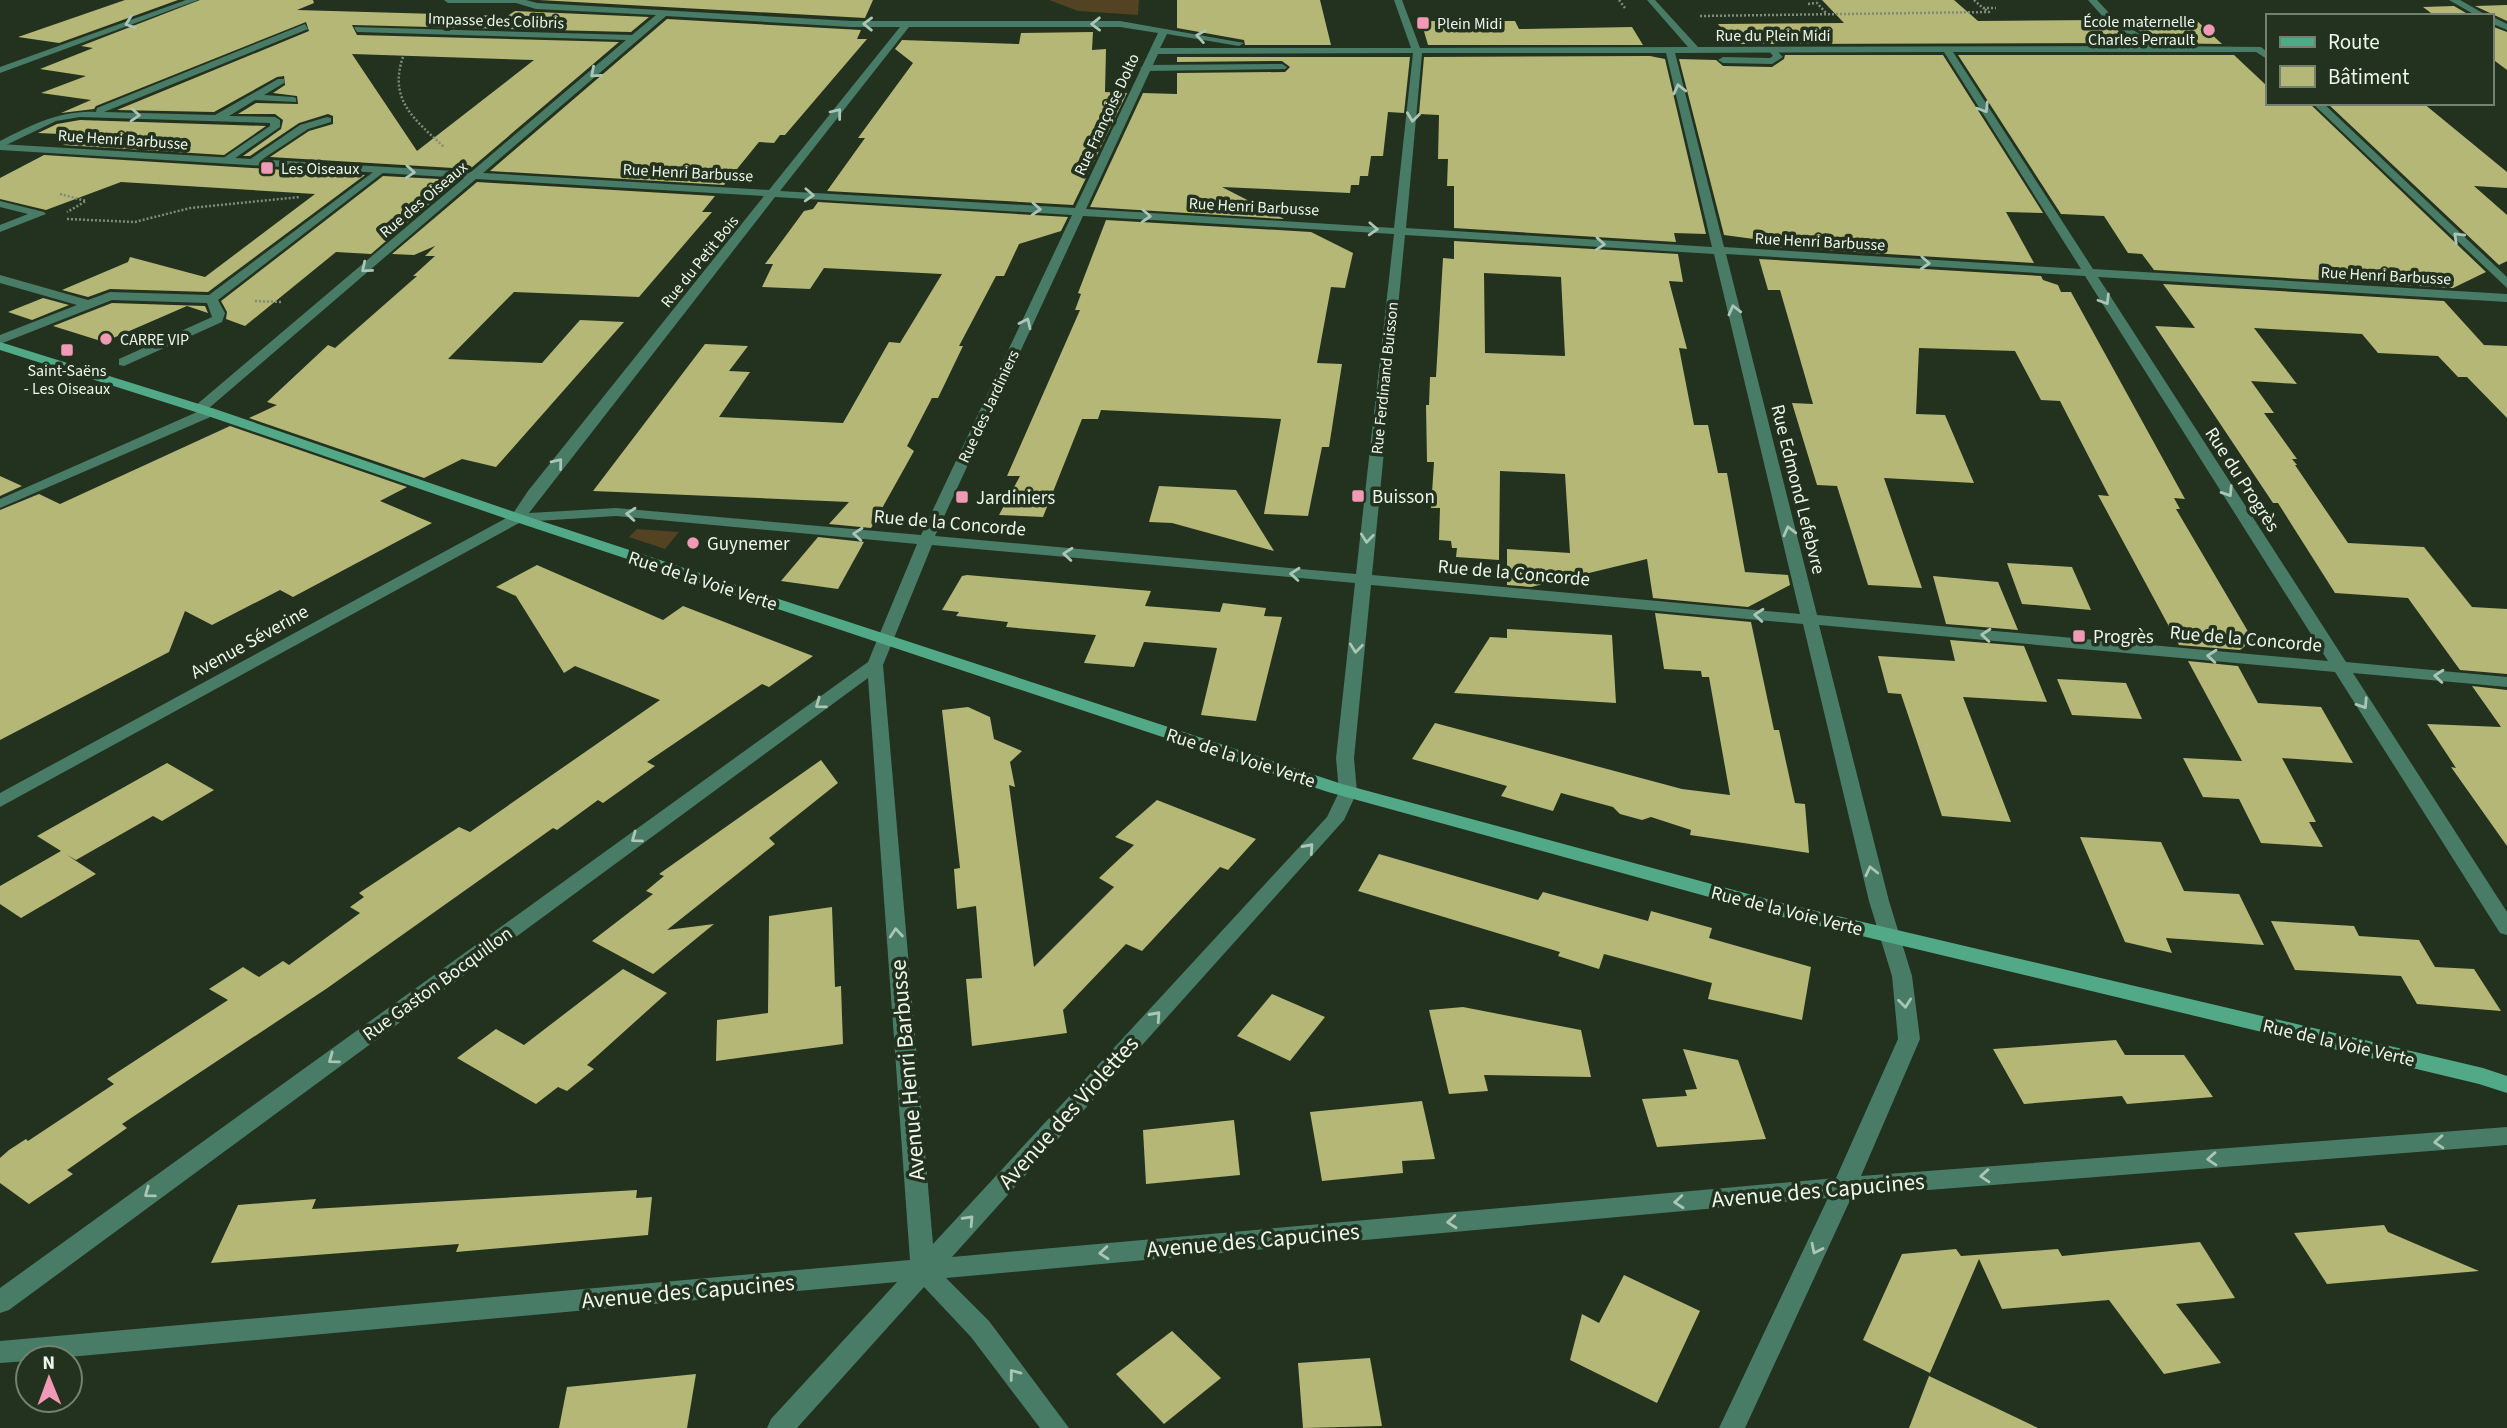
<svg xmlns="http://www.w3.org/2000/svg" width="2507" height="1428" font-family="'Source Sans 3',sans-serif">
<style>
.green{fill:#534322}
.building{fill:#b4b776;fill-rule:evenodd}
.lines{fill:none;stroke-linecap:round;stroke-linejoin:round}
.path{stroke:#7f8b7b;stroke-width:2.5;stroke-dasharray:2 2;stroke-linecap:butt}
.lane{fill:#487c67;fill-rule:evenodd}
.street{fill:#487c67;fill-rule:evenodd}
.secondary{fill:#52a987;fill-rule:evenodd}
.oneway{stroke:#abc5b6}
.poi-dot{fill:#f09ab5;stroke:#23311f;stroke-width:2.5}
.labels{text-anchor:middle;stroke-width:7;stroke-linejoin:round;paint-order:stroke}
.far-street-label{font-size:16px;fill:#edf6ea;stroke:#23311f}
.far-poi-label{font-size:16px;fill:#edf6ea;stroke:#23311f;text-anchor:start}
.street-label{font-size:19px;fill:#edf6ea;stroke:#23311f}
.poi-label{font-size:19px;fill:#edf6ea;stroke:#23311f;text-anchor:start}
.near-street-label{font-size:23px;fill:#edf6ea;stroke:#23311f}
</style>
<rect width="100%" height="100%" fill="#23311f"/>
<g class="green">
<polygon points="1049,0 1139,0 1138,15 1078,11"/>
<polygon points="637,529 679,532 665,549 629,537"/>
</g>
<g class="building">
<polygon points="125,0 178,0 59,43 18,37"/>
<path d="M200 0H313L314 3 297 10 507 16 515 11 649 17 631 32 352 25 357 35 619 42 470 169 270 157 309 131 333 124V116L328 114 299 123 250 156H243L281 129 283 120 275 114H238L256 103 298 104 297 96 273 93 285 85 284 76 277 77 214 112 117 110 309 31 306 22 96 106 94 109 61 113 91 100 41 93 86 76 40 69 93 48 81 46ZM352 54 534 60 417 151Z"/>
<polygon points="539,0 873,0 865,18"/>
<polygon points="1177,0 1320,0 1331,45 1245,45 1244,40 1177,28"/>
<polygon points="1822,0 1954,0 1978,21 2102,20 2137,43 1734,44 1718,24 1844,23"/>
<polygon points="2507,5 2507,21 2475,6"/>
<polygon points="2454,6 2471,16 2435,16 2423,7"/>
<polygon points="667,19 861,30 857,39 867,39 785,135 780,135 774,143 759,142 724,185 490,171"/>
<polygon points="2195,19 2222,44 2158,43 2123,20"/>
<polygon points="1421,21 1515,21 1519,29 1632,27 1643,45 1428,45"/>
<polygon points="2491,26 2507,32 2507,70 2491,58"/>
<polygon points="1093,32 1092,50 1106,49 1105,92 1127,93 1073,205 827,191 865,138 858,138 913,63 895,49 902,40 1019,44 1021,33"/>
<polygon points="1785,55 1943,55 2043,213 2006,212 2034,263 1756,246 1754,239 1724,235 1679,59 1716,60 1723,66 1772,67 1784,59"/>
<polygon points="1958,55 2234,55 2267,86 2267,103 2309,103 2486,272 2453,288 2154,270 2142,254 2128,253 2104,216 2061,214"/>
<polygon points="1650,56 1665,59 1706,234 1674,233 1676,242 1454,228 1454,186 1447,186 1448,159 1438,159 1439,115 1419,114 1424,57"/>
<polygon points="1177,57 1410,57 1404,113 1388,112 1383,156 1371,156 1368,176 1360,176 1359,185 1351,185 1350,193 1222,187 1284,219 1090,207 1143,93 1177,94 1177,73 1285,72 1290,67 1282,61 1177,62"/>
<polygon points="2327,103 2423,103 2507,172 2507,188 2474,186 2507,215 2507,261 2499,265"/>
<polygon points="80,120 266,126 224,155 63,145 82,135 38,133 57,124"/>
<polygon points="44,155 365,175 208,292 110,289 88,297 62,290 128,262 130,257 205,277 315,194 121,182 46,210 0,199 0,178"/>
<polygon points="383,176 457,180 371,254 336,252 245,326 226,319 227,312 221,301"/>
<polygon points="477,182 715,196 702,212 712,212 639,297 514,292 448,359 542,363 580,320 624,322 496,467 462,459 424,478 249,418 277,405 267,402 328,345 335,348 417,276 413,276 435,256 425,256 435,246 414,255 392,254"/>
<polygon points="818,202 1068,217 1061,231 1019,244 1004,276 996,276 959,346 963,346 938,398 932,398 907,446 914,451 871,528 829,524 849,502 593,491 705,344 748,346 729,371 750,372 719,417 843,423 889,342 900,343 942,274 824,268 810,289 762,287 773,264 765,264 804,211 813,209"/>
<polygon points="1106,220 1311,232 1353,253 1345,288 1331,287 1317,363 1342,364 1329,447 1322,447 1308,516 1264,514 1281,419 1101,410 1098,419 1082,419 1043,517 999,515 1020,476 1007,476 1080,310 1075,310 1081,294 1078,293"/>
<path d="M1454 241 1678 254 1683 282 1669 281 1687 349 1679 348 1694 425H1708L1718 473H1727L1745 572 1788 575 1790 585 1748 607 1653 598 1647 559 1531 587 1507 585V549L1570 553 1565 474 1500 471 1499 560 1456 557 1457 548H1452L1451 541 1439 540 1440 508H1431L1434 462H1427L1426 405H1429L1430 377H1436L1443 258 1454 259ZM1484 273 1561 277 1565 356 1485 353Z"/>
<polygon points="1759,259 2041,276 2043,280 2058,285 2061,292 2071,292 2185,499 2174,498 2180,509 2176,509 2253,640 2240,650 2179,645 2098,495 2109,496 2060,401 2041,400 2015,351 1919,348 1916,414 1945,415 1974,483 1884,478 1922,588 1868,585 1837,486 1817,485 1792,403 1813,404 1780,290 1768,290"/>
<polygon points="2163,284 2444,301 2484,345 2507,346 2507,418 2467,377 2458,377 2438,356 2378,353 2362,334 2254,328 2297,384 2251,381 2274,413 2264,413 2297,459 2292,459 2297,465 2295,465 2348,543 2424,547 2472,607 2507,609 2507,674 2460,670 2408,598 2335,593 2278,503 2273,503 2155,326 2195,328"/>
<polygon points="43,298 69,305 32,320 8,312"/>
<polygon points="112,303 205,306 208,313 187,306 104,342 53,326"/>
<polygon points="230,426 407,487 380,501 432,523 293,597 280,590 212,625 185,611 169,652 0,740 0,510 39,494 60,504"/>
<polygon points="0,476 22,486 0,496"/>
<polygon points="1159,486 1236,490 1274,551 1172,523 1149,522"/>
<polygon points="818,537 864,542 838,589 781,581"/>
<polygon points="2007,563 2072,567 2091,610 2022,604"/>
<polygon points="537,565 663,620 683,606 813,656 769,687 762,684 647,762 655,766 603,803 598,800 557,830 553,828 326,989 122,1124 127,1128 67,1170 73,1174 29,1204 0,1183 0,1158 9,1150 26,1139 28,1141 114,1084 107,1079 228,1000 209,989 243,967 259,977 283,961 289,965 360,913 350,907 364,897 359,893 459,827 470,832 660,700 575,666 564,673 516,596 496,587"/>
<polygon points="967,575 1151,591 1145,606 1220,612 1223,603 1266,608 1264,616 1282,617 1256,721 1201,715 1217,648 1144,642 1134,667 1084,663 1096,635 1006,627 1008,622 956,616 959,612 942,610 962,576"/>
<polygon points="1933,576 1998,582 2018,630 1946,624"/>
<polygon points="1655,613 1751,622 1774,730 1779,730 1795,803 1805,804 1809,853 1690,835 1691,830 1651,817 1642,820 1620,814 1613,807 1561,793 1553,811 1501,796 1507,786 1412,759 1435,723 1682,789 1730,795 1709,677 1702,677 1701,671 1664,669"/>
<polygon points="1507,629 1612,635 1616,703 1454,693 1490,637 1507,638"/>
<polygon points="1950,640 2024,646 2047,702 1963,697 2011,822 1942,816 1901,694 1888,693 1878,656 1955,661"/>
<polygon points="2188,661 2238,666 2258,703 2321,707 2353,763 2282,758 2316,822 2309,822 2323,847 2261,843 2239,799 2203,797 2183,758 2242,761"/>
<polygon points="2057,679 2126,683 2142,719 2072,715"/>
<polygon points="2472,686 2507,690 2507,846 2451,767 2456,768 2427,724 2501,727"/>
<polygon points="968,707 990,717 994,739 1022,751 1010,762 1015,787 1009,785 1034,967 1114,887 1099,878 1134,845 1115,837 1157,800 1256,839 1228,870 1220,867 1142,951 1126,944 1063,1010 1067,1033 972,1046 966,979 982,978 976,906 957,909 954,869 960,868 942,710"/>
<polygon points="821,760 838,783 769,838 775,844 667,930 714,924 653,974 592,941 653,894 646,891 664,876 659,874"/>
<polygon points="167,763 214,790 162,821 153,816 76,860 67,855 96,874 21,918 0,904 0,886 61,851 37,836"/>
<polygon points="2080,837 2161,842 2184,891 2239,894 2264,945 2166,938 2172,953 2125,942"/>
<polygon points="1379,854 1538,900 1543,892 1648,921 1651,911 1712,928 1709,938 1811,967 1802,1020 1708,999 1712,983 1604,954 1599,969 1558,956 1560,952 1358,891"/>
<polygon points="832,907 835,987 841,986 843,1044 716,1061 717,1020 768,1013 769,916"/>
<polygon points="2271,921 2354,926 2359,936 2419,940 2435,967 2474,969 2501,1011 2417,1004 2401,976 2295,970"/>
<polygon points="623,969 667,993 587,1065 594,1069 567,1091 558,1087 536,1104 457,1058 496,1029 524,1045"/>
<polygon points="1272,994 1325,1017 1290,1061 1237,1036"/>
<polygon points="1463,1007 1581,1030 1591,1077 1484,1075 1488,1091 1449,1094 1429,1010"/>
<polygon points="2116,1040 2125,1055 2184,1055 2213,1097 2127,1104 2122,1096 2024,1104 1993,1049"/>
<polygon points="1683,1049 1738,1060 1766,1139 1657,1147 1642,1099 1687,1096 1685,1090 1697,1089"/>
<polygon points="1422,1101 1435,1159 1402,1161 1403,1173 1322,1181 1310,1112"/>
<polygon points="1234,1120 1240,1175 1146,1184 1143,1130"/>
<polygon points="637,1190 636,1198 652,1197 648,1235 456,1252 459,1244 211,1263 238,1205 316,1199 312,1209"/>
<polygon points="2384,1225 2388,1232 2479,1271 2327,1284 2294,1233"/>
<polygon points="2200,1242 2235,1298 2176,1304 2221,1363 2164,1374 2109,1300 2002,1309 1979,1259 1930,1373 1863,1340 1902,1254 1956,1249 1961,1256 2058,1249 2062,1256"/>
<polygon points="1624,1275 1700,1311 1657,1403 1570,1360 1582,1314 1599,1323"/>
<polygon points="1172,1331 1221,1378 1164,1424 1116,1374"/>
<polygon points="1370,1358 1382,1426 1303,1428 1298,1363"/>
<polygon points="696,1374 687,1428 559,1428 567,1387"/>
<polygon points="1929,1376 2038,1428 1909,1428"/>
</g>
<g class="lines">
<g class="path">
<polyline points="1619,0 1625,8"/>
<polyline points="1974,0 1983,8 1996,8"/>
<polyline points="1808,4 1817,3 1826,13"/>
<polyline points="1700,16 1989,12 1983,8"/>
<path d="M403 57C388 100 415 120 444 147"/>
<polyline points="60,194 86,201 67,212"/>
<polyline points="67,219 135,222 190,208 300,197"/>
<polyline points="255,301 281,302"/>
</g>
<g class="lane">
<path d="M305 24 308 29 104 112 215 115 278 79H284V83L264 95 293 97 296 98V102L255 100 229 116 275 117 280 120V127L228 163 219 161 270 126V123L80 117 56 121 0 148V141C32 125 60 110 96 112L97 108Z"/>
<polygon points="1774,48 1783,57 1772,64 1723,63 1718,60 1723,57 1770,58 1773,56 1769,51"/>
<polygon points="1282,64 1287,67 1285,69 1145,71 1140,68 1145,65"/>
<polygon points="327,117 331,118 331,122 308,129 255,164 246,162 300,125"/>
<polygon points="380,167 384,168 384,172 218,300 225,313 222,322 124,366 119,365 119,359 212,317 207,303 112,300 0,344 0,335 77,305 0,283 0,275 88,300 110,292 209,295"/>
<polygon points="0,201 44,212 46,214 0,232 0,225 28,214 0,207"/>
</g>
<g class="street">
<polygon points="186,0 198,0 0,73 0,67"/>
<path d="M444 0H526L537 3 851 21H1120L1244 43 1239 46 1167 34 1160 48H1411L1394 0H1402L1420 48 1688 47 1647 0H1655L1698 47 2145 46 2104 18 2088 0H2097L2110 14 2157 46 2261 47 2267 52V59L2256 52H1953L2093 269 2507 294V302L2098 277 2346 662 2507 677V687L2353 673 2507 912V935L2500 933 2335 672 1819 625 1889 901 1912 976 1920 1039 1861 1176 2507 1127V1145L1852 1196 1745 1428H1719L1828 1198 946 1278 989 1321 1069 1428H1040L971 1337 924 1287 797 1428H767L771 1419 897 1282 58 1358H28V1361L0 1363V1341L910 1260 868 678 9 1310 0 1313V1288L868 662 917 544 616 516 521 522 0 807V793L512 515 528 491 764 196 476 179 209 408 215 409V415L0 508V499L197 412 193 409 195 406 464 178 0 150V144L471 172 626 40 357 32 354 27 632 35 656 15 536 9 516 3H448ZM666 16 851 27H900L769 190 483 173ZM909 27H1120L1158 33 1075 208 780 191ZM1944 52 2081 269 1724 247 1675 53ZM1413 53 1394 228 1086 209 1158 54ZM1422 53H1666L1712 247 1406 228ZM775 197 1072 215 921 535 616 508 529 513ZM1083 216 1394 234 1356 574 935 536ZM1405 235 1714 254 1800 614 1372 575ZM1726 254 2085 276 2328 661 1817 615ZM932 545 1355 583 1336 758 1339 792 1327 817 933 1244 883 665ZM1371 585 1803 624 1869 901 1892 976 1898 1039 1836 1178 952 1257 1344 820 1357 792 1354 758Z"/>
<polygon points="2449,0 2460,0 2488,16 2477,16"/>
<polygon points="2491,16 2507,24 2507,30 2491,23"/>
<polygon points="2312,103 2323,103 2507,277 2507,288"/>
</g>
<polygon class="secondary" points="0,342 215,409 523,515 1342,784 1778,902 2483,1068 2507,1076 2507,1093 2479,1084 1778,916 1328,792 513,521 205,415 0,350"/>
</g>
<defs><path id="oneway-chevron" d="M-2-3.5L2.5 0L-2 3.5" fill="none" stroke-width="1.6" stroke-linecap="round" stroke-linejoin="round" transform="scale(1.75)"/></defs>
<g class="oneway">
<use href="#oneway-chevron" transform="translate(130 23) rotate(160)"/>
<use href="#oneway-chevron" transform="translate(868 24) rotate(-179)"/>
<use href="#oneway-chevron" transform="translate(1096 24) rotate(179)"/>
<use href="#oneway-chevron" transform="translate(1201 36) rotate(-170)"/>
<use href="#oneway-chevron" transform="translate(595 73) rotate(139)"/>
<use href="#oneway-chevron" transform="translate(1679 89) rotate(-104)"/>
<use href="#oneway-chevron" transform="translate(1984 108) rotate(58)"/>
<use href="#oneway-chevron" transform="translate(837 113) rotate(-52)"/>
<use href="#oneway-chevron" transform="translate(135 115) rotate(4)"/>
<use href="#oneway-chevron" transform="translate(1413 117) rotate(97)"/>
<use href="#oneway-chevron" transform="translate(410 172) rotate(4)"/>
<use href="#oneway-chevron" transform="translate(809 195) rotate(3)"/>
<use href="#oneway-chevron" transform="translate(1036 209) rotate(3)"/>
<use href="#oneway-chevron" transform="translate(1146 216) rotate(3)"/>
<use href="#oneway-chevron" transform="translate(1373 229) rotate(3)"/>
<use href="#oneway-chevron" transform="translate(2458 237) rotate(-136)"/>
<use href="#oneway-chevron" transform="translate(1600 244) rotate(4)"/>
<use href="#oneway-chevron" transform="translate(1925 263) rotate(3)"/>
<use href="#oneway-chevron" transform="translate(366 268) rotate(140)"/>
<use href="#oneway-chevron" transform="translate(2105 300) rotate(58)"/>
<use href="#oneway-chevron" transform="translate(1734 310) rotate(-104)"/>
<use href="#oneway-chevron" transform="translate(1026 323) rotate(-65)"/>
<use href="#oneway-chevron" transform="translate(558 463) rotate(-51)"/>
<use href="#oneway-chevron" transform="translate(2228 492) rotate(57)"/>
<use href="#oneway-chevron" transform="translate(631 514) rotate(-175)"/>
<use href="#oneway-chevron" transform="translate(1789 531) rotate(-104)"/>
<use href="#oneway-chevron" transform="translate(858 534) rotate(-175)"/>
<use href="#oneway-chevron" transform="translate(1367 538) rotate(96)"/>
<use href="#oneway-chevron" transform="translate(1068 554) rotate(-175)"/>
<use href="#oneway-chevron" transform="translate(1295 574) rotate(-175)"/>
<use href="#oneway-chevron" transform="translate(1759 615) rotate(-175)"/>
<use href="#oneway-chevron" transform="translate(1986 635) rotate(-175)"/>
<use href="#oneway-chevron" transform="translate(1356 648) rotate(96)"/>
<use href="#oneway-chevron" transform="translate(2212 656) rotate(-175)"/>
<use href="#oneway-chevron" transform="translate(2439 676) rotate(-175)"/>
<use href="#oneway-chevron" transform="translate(820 704) rotate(144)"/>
<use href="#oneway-chevron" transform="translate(2363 704) rotate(57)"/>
<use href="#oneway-chevron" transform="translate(636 838) rotate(144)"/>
<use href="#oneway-chevron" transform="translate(1309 848) rotate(-48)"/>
<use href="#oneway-chevron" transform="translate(1871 871) rotate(-103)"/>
<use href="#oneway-chevron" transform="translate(896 933) rotate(-95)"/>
<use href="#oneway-chevron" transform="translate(1905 1003) rotate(84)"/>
<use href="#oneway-chevron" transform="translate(1156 1016) rotate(-48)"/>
<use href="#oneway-chevron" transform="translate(333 1059) rotate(144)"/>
<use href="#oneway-chevron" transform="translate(2439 1142) rotate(176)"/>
<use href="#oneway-chevron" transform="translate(2212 1159) rotate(176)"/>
<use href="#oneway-chevron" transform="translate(1985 1176) rotate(176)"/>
<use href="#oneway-chevron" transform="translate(149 1193) rotate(144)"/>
<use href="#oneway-chevron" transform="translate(1679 1202) rotate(175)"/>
<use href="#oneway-chevron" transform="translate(969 1220) rotate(-47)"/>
<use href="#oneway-chevron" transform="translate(1452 1222) rotate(175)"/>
<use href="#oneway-chevron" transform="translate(1816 1249) rotate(116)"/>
<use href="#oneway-chevron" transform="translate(1104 1253) rotate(175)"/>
<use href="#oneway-chevron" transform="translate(1014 1374) rotate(-127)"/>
</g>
<g class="poi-dot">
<rect x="1416" y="16" width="14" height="14" rx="3.5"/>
<circle cx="2209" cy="30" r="7"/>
<rect x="260" y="161" width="14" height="14" rx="3.5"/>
<circle cx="106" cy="339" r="7"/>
<rect x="60" y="343" width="14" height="14" rx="3.5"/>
<rect x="1351" y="489" width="14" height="14" rx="3.5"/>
<rect x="955" y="490" width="14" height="14" rx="3.5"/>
<circle cx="693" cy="543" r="7"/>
<rect x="2072" y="629" width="14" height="14" rx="3.5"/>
</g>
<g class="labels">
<g class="far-street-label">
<text transform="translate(496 20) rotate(2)" y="6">Impasse des Colibris</text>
<text x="1773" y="41">Rue du Plein Midi</text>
<text transform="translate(1106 114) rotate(-65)" y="6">Rue Françoise Dolto</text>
<text transform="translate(123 139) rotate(4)" y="6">Rue Henri Barbusse</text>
<text transform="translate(688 172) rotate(3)" y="6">Rue Henri Barbusse</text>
<text transform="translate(423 199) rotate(-40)" y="6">Rue des Oiseaux</text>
<text transform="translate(1254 206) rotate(3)" y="6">Rue Henri Barbusse</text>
<text transform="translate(1820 241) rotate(3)" y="6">Rue Henri Barbusse</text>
<text transform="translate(699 261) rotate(-51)" y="6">Rue du Petit Bois</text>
<text transform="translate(2386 275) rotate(3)" y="6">Rue Henri Barbusse</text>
<text transform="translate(1384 378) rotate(-84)" y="6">Rue Ferdinand Buisson</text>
<text transform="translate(988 406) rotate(-65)" y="6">Rue des Jardiniers</text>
</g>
<g class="far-poi-label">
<text x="2195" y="27" text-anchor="end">École maternelle<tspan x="2195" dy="18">Charles Perrault</tspan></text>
<text x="1437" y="29">Plein Midi</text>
<text x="281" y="174">Les Oiseaux</text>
<text x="120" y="345">CARRE VIP</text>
<text x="67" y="376" text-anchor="middle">Saint-Saëns<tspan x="67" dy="18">- Les Oiseaux</tspan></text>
</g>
<g class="street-label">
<text transform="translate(2243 479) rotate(57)" y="7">Rue du Progrès</text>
<text transform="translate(1799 489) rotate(76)" y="7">Rue Edmond Lefebvre</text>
<text transform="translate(950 522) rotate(5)" y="7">Rue de la Concorde</text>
<text transform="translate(1514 572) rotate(5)" y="7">Rue de la Concorde</text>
<text transform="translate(703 580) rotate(18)" y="7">Rue de la Voie Verte</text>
<text transform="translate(2246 638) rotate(5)" y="7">Rue de la Concorde</text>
<text transform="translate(249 641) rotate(-29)" y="7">Avenue Séverine</text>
<text transform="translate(1241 757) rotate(18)" y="7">Rue de la Voie Verte</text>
<text transform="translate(1787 910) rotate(14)" y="7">Rue de la Voie Verte</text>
<text transform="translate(437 983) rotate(-36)" y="7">Rue Gaston Bocquillon</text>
<text transform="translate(2339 1042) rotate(13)" y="7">Rue de la Voie Verte</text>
</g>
<g class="poi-label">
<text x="1372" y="503">Buisson</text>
<text x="976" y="504">Jardiniers</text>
<text x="707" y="550">Guynemer</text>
<text x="2093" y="643">Progrès</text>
</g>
<g class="near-street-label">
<text transform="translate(907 1070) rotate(-95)" y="8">Avenue Henri Barbusse</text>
<text transform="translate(1068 1112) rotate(-48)" y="8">Avenue des Violettes</text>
<text transform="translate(1818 1190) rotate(-5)" y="8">Avenue des Capucines</text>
<text transform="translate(1253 1240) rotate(-5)" y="8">Avenue des Capucines</text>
<text transform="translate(688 1291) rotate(-5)" y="8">Avenue des Capucines</text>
</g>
</g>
<rect x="2266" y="14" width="228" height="91" fill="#23311f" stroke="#748070" stroke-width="2"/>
<rect x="2280" y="37" width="35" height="10" fill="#52a987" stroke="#748070" stroke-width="2"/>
<text x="2328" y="49" font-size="21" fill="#edf6ea">Route</text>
<rect x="2280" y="66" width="35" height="21" fill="#b4b776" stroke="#748070" stroke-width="2"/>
<text x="2328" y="84" font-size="21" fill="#edf6ea">Bâtiment</text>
<g transform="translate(49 1379) rotate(359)"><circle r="33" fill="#23311f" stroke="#748070" stroke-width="2"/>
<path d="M0-5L12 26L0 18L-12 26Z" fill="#f09ab5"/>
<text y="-10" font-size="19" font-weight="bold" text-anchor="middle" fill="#edf6ea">N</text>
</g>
</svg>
